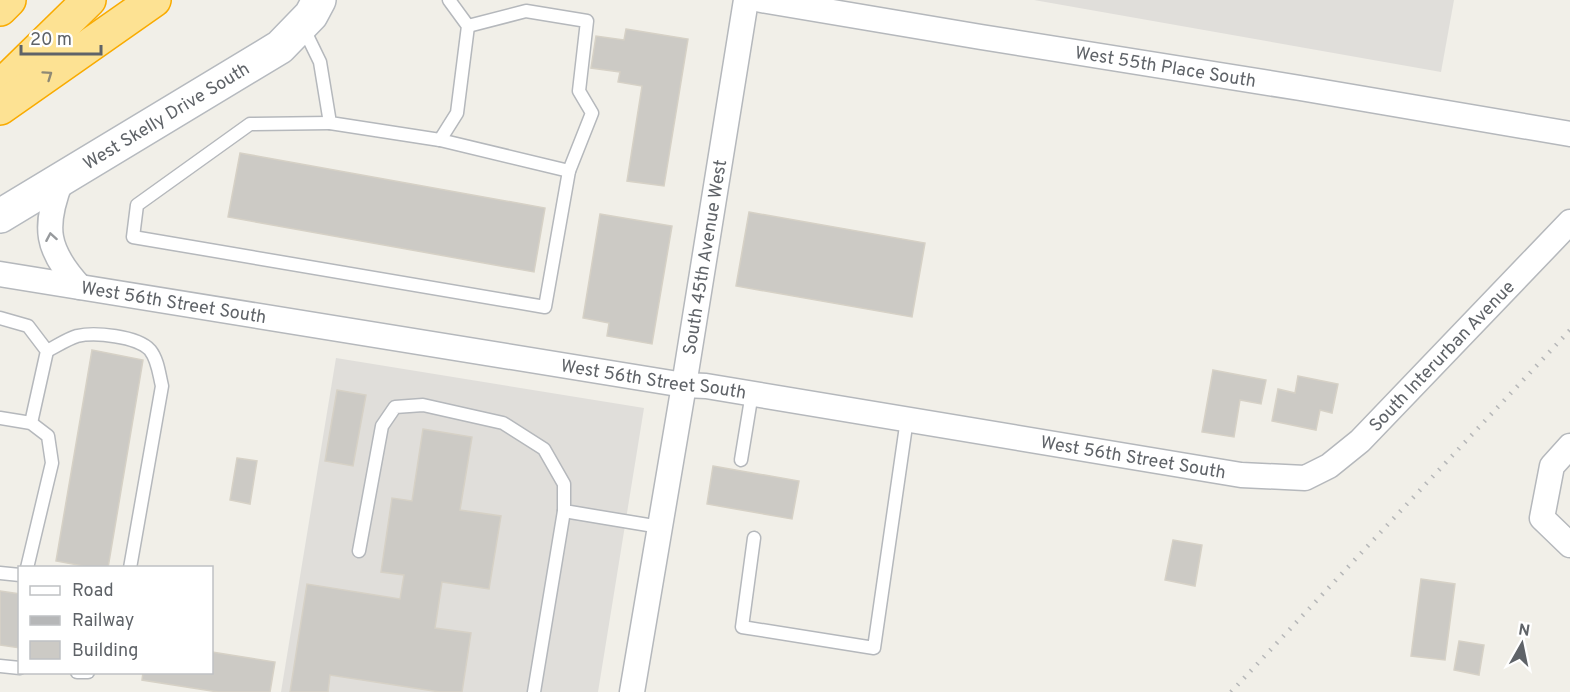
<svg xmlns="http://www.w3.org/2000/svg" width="1570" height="692" font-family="Overpass,sans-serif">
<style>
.industrial{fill:#e0deda}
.building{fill:#cccac5;stroke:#d6d1c6;stroke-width:1.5}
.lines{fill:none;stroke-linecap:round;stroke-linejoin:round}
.lane-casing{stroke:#b5b8bc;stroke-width:15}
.street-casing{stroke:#b5b8bc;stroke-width:27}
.secondary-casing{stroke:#b6babf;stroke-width:36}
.highway-casing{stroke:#f9ab00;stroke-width:36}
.lane{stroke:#fff;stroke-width:12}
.street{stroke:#fff;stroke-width:24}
.secondary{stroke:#fff;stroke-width:33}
.highway{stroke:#fde293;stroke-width:33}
.rail{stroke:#b6b7b8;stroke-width:4.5;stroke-dasharray:1.5 8;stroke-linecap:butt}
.oneway{stroke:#8e8975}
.oneway2{stroke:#979a9d}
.labels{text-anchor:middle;stroke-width:4.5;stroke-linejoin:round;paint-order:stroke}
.street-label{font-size:18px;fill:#5f6368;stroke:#fff}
</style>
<rect width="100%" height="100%" fill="#f1efe8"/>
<g class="industrial">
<polygon points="1034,0 1454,0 1441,72"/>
<polygon points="336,358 644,408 598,692 281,692"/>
</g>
<g class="building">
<polygon points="626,29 688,39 664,186 627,181 642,86 618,82 620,72 591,68 596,36 624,40"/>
<polygon points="240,153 545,208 534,272 228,217"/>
<polygon points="749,212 925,243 912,317 736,286"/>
<polygon points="600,214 672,226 652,344 607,336 609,323 583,318"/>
<polygon points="92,350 143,360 108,568 94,568 56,561"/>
<polygon points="1213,370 1266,380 1261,404 1240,400 1234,437 1202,432"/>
<polygon points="1298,376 1338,384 1332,413 1320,410 1316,430 1272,421 1278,389 1295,393"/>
<polygon points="337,390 366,395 353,466 325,461"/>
<polygon points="423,429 472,437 460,510 501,516 489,589 442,582 435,628 471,633 462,692 440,692 330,675 328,692 290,692 307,584 400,599 404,575 381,572 392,498 412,501"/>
<polygon points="237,458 257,461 250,504 230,500"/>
<polygon points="713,466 799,481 792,519 707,504"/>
<polygon points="1173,540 1202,545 1195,586 1165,580"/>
<polygon points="1421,579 1455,584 1445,660 1411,656"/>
<polygon points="0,591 20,594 20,648 0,645"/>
<polygon points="1459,641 1484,645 1479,675 1454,670"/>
<polygon points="212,652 275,662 270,692 218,692 142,680 143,672 212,672"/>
</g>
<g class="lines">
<defs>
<g id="lane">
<polyline points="302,25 320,62 330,123 440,140 457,113 468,26 449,0"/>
<polyline points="468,26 526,11 587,21 579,91 592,113 569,171"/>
<polyline points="330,123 250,124 137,205 133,237 545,307 569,171 440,140"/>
<polyline points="0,318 28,326 47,351 31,423"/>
<path d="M47 351C57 346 67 339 77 336 95 332 137 336 150 350 158 360 159 374 162 386L130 568"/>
<polyline points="0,418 31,423 48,436 52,463 27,568"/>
<polyline points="741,460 752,393"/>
<polyline points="754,538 742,627 874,648 907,419"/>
<polyline points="359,551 382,426 395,407 423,405 503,423 544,449 564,484 564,511 660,527"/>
<polyline points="0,573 20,575"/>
<polyline points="0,666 20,668"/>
<polyline points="77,672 88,672"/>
<polyline points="534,692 564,511"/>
</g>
<g id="street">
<path id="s1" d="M761 0 981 37 1300 88 1570 134"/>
<path d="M61 181C43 227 46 250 80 287"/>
<path id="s2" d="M0 274 684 385 706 386 1241 475 1305 478 1329 466 1360 441 1570 222"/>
<polyline points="1570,446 1552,466 1542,518 1570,545"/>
<path id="s3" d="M632 692 684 385 746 0"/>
</g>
<g id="secondary">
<path id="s4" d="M0 216 280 47 311 15 319 0"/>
</g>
<g id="highway">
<polyline points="0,9 9,0"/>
<polyline points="0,87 89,0"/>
<polyline points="0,108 154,0"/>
</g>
</defs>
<use href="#lane" class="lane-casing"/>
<use href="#street" class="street-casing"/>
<use href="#secondary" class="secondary-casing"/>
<use href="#highway" class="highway-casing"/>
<use href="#lane" class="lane"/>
<use href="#street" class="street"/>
<use href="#secondary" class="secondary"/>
<use href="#highway" class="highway"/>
<polyline class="rail" points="1231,692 1570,330"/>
</g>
<defs><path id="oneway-chevron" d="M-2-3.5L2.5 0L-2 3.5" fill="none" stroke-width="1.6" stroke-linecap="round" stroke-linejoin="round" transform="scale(1.5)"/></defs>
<use class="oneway" href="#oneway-chevron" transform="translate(48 75) rotate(-35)"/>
<use class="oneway2" href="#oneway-chevron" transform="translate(51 237) rotate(-100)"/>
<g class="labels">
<g class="street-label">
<text dy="6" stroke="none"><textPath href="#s1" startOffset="410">West 55th Place South</textPath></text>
<text dy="6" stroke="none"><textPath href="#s4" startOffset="194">West Skelly Drive South</textPath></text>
<text dy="6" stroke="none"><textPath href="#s3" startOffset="441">South 45th Avenue West</textPath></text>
<text dy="6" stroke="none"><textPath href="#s2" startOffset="176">West 56th Street South</textPath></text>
<text dy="6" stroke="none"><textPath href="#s2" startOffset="1506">South Interurban Avenue</textPath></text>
<text dy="6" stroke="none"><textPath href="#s2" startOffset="662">West 56th Street South</textPath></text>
<text dy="6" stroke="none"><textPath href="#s2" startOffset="1148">West 56th Street South</textPath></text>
</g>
</g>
<rect x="18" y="566" width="195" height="108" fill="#ffffff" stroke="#bfc1c3" stroke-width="1.5"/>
<rect x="30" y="586" width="30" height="9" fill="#ffffff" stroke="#bfc1c3" stroke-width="1.5"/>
<text x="72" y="596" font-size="18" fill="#5f6368">Road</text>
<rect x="30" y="616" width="30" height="9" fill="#b6b7b8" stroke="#bfc1c3" stroke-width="1.5"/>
<text x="72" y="626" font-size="18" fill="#5f6368">Railway</text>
<rect x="30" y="641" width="30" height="18" fill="#cccac5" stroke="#bfc1c3" stroke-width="1.5"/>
<text x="72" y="656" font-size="18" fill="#5f6368">Building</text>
<g transform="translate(1522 644) rotate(9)" stroke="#ffffff" stroke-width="4.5" paint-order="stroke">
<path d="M0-4.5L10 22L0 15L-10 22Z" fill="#5f6368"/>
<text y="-9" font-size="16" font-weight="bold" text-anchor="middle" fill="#5f6368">N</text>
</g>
<path d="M21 45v9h80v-9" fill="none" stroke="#5f6368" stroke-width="3"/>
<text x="30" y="45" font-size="18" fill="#5f6368" stroke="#ffffff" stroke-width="4.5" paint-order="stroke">20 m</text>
</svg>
